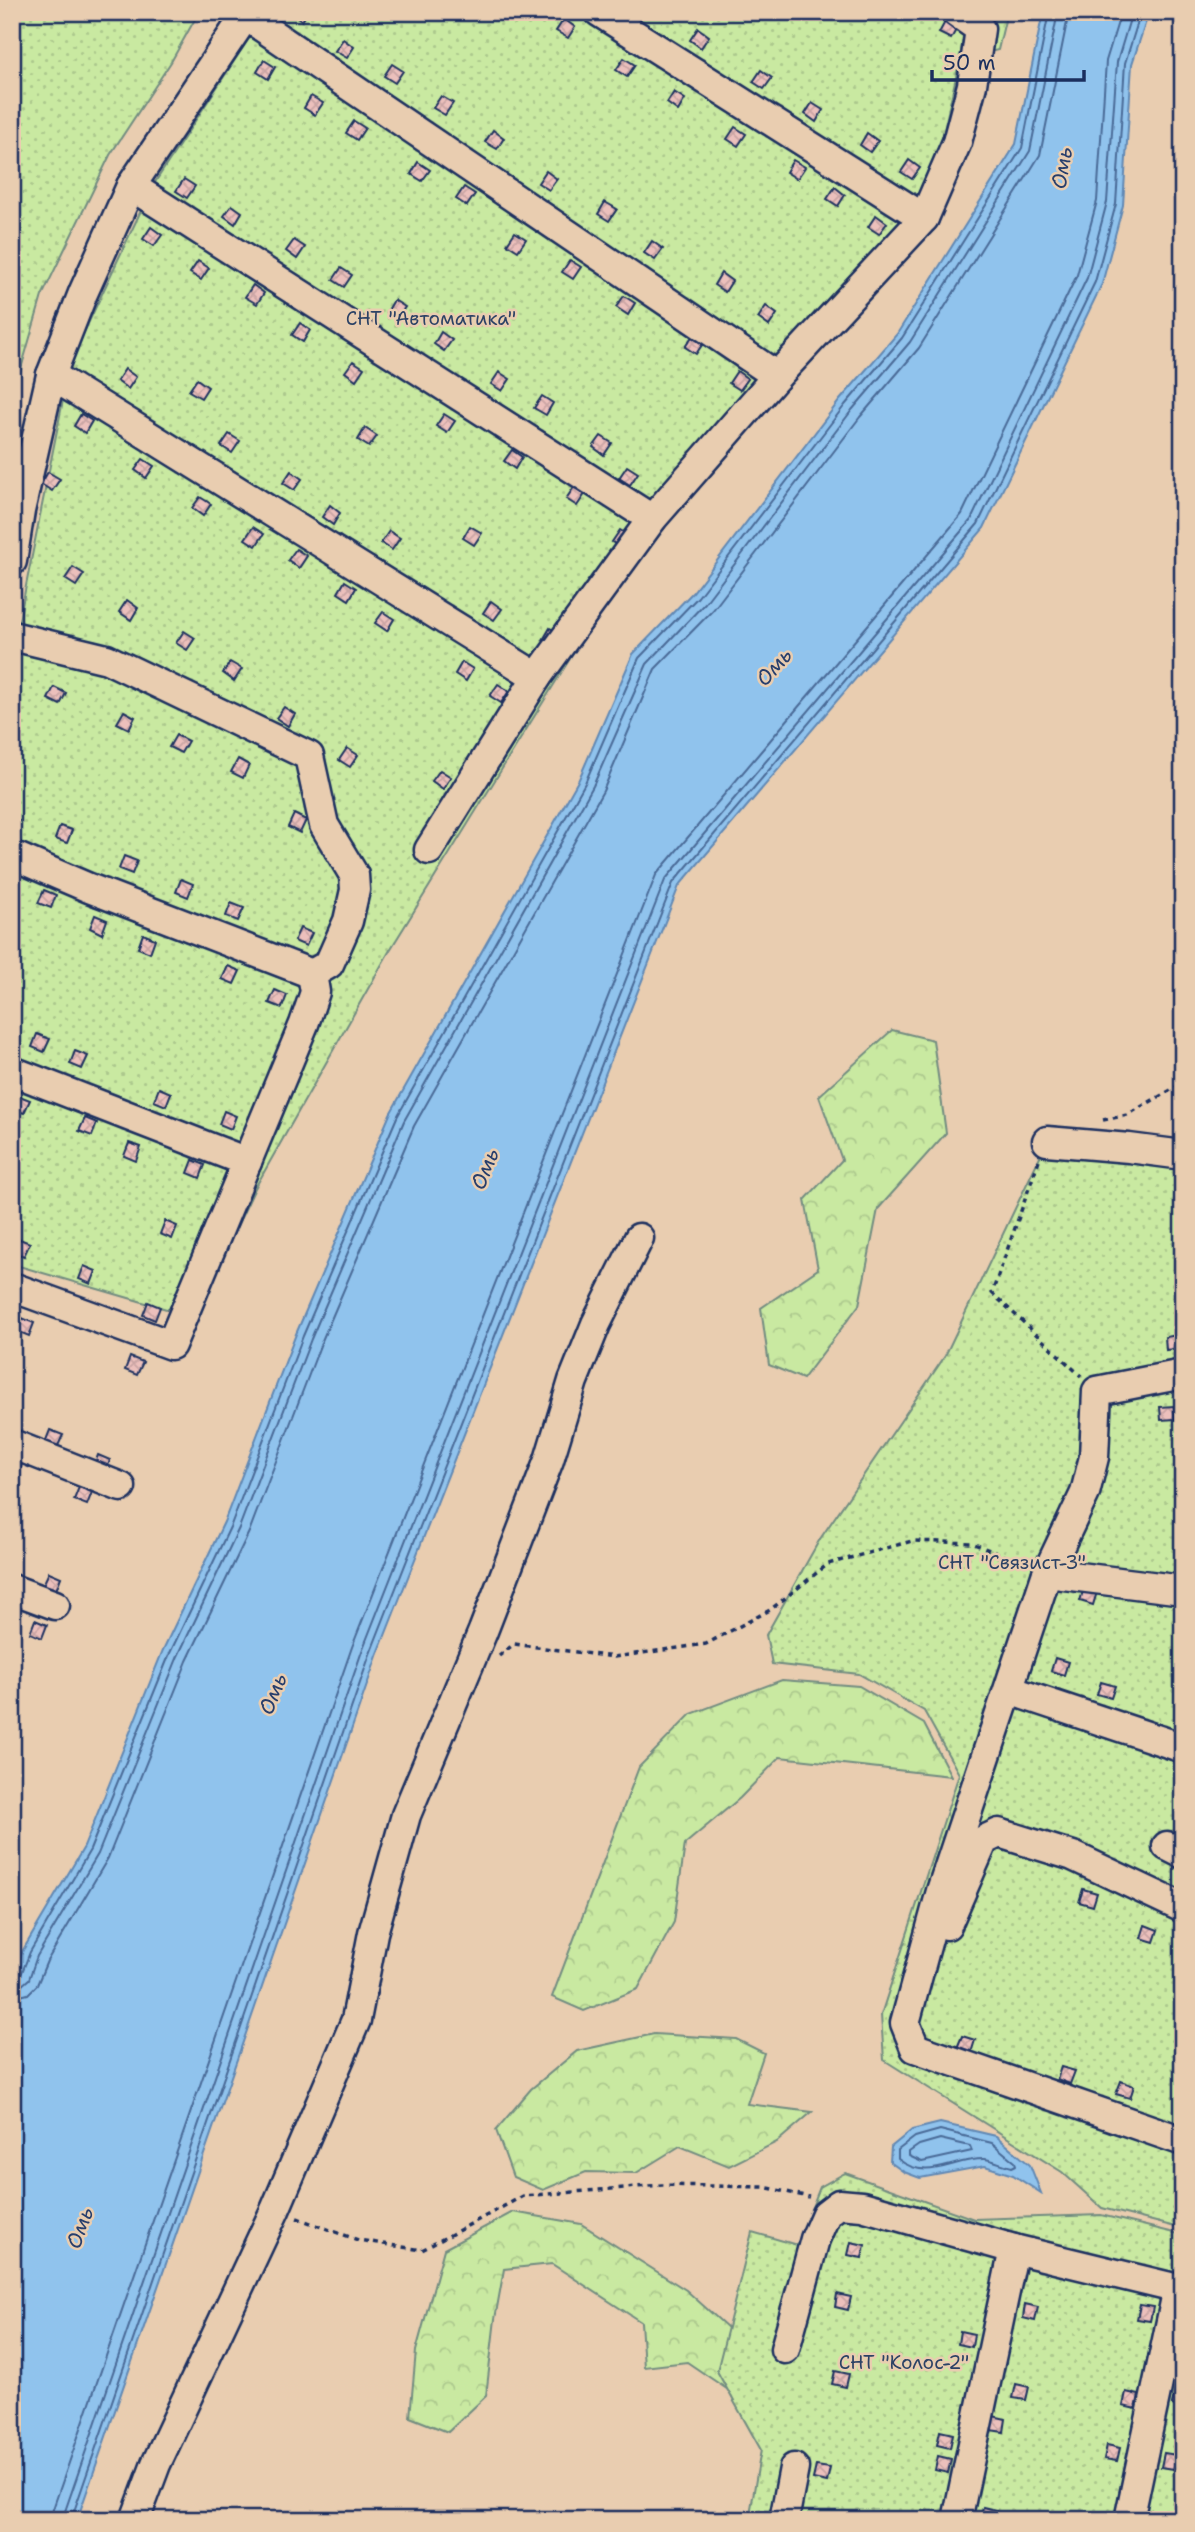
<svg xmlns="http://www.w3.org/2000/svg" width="1195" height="2532" font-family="'Shantell Sans',sans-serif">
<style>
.forest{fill:url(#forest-crowns);stroke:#728c80;stroke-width:2}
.park{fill:url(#park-dots);stroke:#728c80;stroke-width:2}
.water{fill:#90c3ed;stroke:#6188b4;stroke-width:2}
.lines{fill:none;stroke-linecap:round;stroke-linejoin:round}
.shore{stroke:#4a6a97;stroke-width:2}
.building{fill:url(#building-cross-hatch);stroke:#1b2f5e;stroke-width:2}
.minor-casing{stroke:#1b2f5e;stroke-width:33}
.path{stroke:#1b2f5e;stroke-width:3.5;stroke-dasharray:5 5;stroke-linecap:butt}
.minor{stroke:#e9cdb0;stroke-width:28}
.labels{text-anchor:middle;stroke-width:5;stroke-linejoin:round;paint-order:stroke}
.park-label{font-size:19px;fill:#2c4265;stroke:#e9cdb0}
.water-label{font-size:21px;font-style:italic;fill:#273e6c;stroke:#e9cdb0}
</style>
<defs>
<pattern id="forest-crowns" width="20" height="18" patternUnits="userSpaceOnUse" patternTransform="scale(1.75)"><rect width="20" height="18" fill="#c9e9a1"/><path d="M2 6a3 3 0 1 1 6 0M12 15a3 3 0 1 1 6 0" fill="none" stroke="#acc88d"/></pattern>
<pattern id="park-dots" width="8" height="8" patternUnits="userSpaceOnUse" patternTransform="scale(1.75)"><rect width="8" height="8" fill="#c9e9a1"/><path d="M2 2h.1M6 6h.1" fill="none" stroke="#acc88d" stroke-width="1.8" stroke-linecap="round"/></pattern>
<pattern id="building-cross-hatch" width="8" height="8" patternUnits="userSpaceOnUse" patternTransform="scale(1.75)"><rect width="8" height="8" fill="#ecc0bc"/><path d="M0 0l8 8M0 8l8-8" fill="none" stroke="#caa5a4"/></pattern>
</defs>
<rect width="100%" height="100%" fill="#e9cdb0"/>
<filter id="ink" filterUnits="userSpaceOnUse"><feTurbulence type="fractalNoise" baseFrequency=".0143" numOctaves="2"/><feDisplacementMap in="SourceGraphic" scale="14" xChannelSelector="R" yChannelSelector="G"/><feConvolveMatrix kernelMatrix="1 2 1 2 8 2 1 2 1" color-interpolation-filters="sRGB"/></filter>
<g filter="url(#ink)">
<g class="forest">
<polygon points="973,12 1007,12 998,50 966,58"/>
<polygon points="892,1030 933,1040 946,1133 878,1209 859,1305 803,1379 769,1365 761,1308 818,1269 805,1200 842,1160 819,1096"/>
<polygon points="782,1680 859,1686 924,1724 951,1776 780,1757 740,1798 685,1844 674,1922 638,1989 584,2011 552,1997 639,1767 691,1714"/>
<polygon points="654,2034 736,2039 764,2053 747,2104 812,2112 777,2142 729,2166 680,2146 636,2173 586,2172 543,2190 513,2177 496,2130 531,2089 577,2051"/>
<polygon points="513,2212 581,2224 686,2290 768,2364 740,2398 687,2362 644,2367 641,2322 552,2264 504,2269 495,2319 486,2396 448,2432 410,2417 416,2351 444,2249"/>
</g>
<g class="park">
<polygon points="12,12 199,12 171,62 110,155 42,296 12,400"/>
<polygon points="266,12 967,12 960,59 931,188 658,522 579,644 390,950 255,1188 194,1317 12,1264 12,656 71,360 152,187"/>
<polygon points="1183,1150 1183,2229 1102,2208 1062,2172 884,2060 881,2015 959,1774 924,1711 859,1674 772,1664 766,1635 820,1539 945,1356 1042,1152"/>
<polygon points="845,2173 974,2219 1101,2215 1183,2235 1183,2520 749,2520 761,2450 717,2371 752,2232 797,2245 820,2187"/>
</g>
<g class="water">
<polygon points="1043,12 1149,12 1132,64 1123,205 1102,284 984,528 679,886 377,1656 77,2520 12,2520 12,1980 23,1950 84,1847 163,1650 224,1522 296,1334 390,1114 579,779 633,654 693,592 840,400 897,334 1016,144"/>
<polygon points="940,2123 996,2136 1030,2165 1041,2193 1013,2175 985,2166 920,2178 904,2172 890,2162 891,2147 912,2130"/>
</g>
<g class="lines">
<g class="shore">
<polyline points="12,1978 21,1975 30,1952 90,1850 170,1653 231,1525 303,1336 397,1117 585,783 639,658 698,597 845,405 902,338 1022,148 1049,12"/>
<polyline points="12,1987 21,1986 29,1979 37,1956 98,1854 178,1656 239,1528 311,1339 404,1121 593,786 647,664 705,603 852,410 910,342 1030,151 1058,12"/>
<polyline points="12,1998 28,1994 37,1985 47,1961 108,1858 187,1661 249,1532 321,1343 414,1126 603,791 655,669 713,610 860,417 919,348 1040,155 1069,12"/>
<path d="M940 2130 992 2143 1015 2162 1016 2165 1012 2167C1003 2165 993 2160 985 2159 953 2158 928 2183 898 2159V2150L915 2137Z"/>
<polygon points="940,2139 970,2146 972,2151 922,2162 909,2156 909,2152 919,2145"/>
<polyline points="51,2520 53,2509 352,1647 656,875 962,514 1077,275 1097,201 1106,61 1121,12"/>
<polyline points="62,2520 362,1651 665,880 971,520 1087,278 1107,202 1117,62 1132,12"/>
<polyline points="71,2520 370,1654 673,883 978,524 1095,282 1116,204 1125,63 1141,12"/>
</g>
</g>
<g class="building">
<polygon points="292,12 308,12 302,21"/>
<polygon points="564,19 575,27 568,38 556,31"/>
<polygon points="946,20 958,26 951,39 939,33"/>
<polygon points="698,28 709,36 701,48 690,40"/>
<polygon points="343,39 354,47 347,58 335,51"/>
<polygon points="624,58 635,65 627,77 616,70"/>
<polygon points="264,60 275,67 268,79 257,72"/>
<polygon points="392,64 403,71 395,83 384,76"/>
<polygon points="761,70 772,78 764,89 753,82"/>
<polygon points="674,92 685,99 678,111 667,103"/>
<polygon points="311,96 323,103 315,115 304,108"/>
<polygon points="441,96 453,103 445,115 433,108"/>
<polygon points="812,103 823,110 816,122 805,114"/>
<polygon points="354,121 365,128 357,140 346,133"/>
<polygon points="735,127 746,134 738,146 727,139"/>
<polygon points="493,130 504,138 497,149 485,142"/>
<polygon points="867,133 878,141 870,152 860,145"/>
<polygon points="793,160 805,167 797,179 786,172"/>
<polygon points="909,160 920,168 912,179 901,172"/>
<polygon points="418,162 430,170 422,181 411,174"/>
<polygon points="546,171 557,179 549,190 538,183"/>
<polygon points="184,179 195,186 187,198 176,191"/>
<polygon points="464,187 475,194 467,206 456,199"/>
<polygon points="835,187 845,195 838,206 827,199"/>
<polygon points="605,202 617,209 609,221 598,214"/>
<polygon points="232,205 242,212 235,224 224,216"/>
<polygon points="876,215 887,223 879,234 868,227"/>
<polygon points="151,227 162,235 154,246 143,239"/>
<polygon points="515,232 526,239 518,251 507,244"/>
<polygon points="294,240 305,247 297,259 286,251"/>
<polygon points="652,241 663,249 655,260 644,253"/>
<polygon points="570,260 581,267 573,279 562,272"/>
<polygon points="198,261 209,268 201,280 190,273"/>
<polygon points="341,268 352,275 344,287 333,280"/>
<polygon points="721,273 732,281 725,292 714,285"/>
<polygon points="253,285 264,293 257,304 245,297"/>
<polygon points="624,296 635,303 628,315 616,307"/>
<polygon points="394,300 405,307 397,319 387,312"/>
<polygon points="766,306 777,314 769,326 758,318"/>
<polygon points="300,323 310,330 303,342 292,335"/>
<polygon points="441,332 452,340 444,351 434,344"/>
<polygon points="693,335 704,342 696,354 685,347"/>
<polygon points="353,361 364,368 356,380 345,372"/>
<polygon points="125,369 136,377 128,389 117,381"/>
<polygon points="737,371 748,379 740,390 729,383"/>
<polygon points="499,372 510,379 502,391 491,384"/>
<polygon points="197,379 208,387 201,398 189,391"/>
<polygon points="542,396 553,403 546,415 534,408"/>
<polygon points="81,414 92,421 85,433 74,426"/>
<polygon points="444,414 455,421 447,433 436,426"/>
<polygon points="365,428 377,436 369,447 358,440"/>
<polygon points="229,434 240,441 232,453 221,446"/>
<polygon points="601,436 612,443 604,455 593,447"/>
<polygon points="512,450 522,457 515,469 504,461"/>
<polygon points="143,459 154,466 146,478 135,470"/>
<polygon points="627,466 638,473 630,485 619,478"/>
<polygon points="291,471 302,479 294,490 283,483"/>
<polygon points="48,472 60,479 52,491 41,484"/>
<polygon points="574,487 585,494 577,506 566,499"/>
<polygon points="200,497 211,504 203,516 192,508"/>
<polygon points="330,505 340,513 333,525 322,517"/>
<polygon points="470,526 482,533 474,545 463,538"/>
<polygon points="253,527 264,534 256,546 245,539"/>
<polygon points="620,530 631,537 623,549 612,542"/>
<polygon points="389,531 400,538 392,550 381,543"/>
<polygon points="296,549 307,556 299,568 288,560"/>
<polygon points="73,567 84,574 76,586 65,579"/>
<polygon points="345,581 356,588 349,600 338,593"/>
<polygon points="127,600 138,608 131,620 119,612"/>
<polygon points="491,601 502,609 494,620 483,613"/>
<polygon points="383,612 394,619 387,631 375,623"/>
<polygon points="550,628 562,636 554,647 543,640"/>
<polygon points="184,631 195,638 187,650 176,643"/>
<polygon points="230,662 242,669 234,681 223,673"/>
<polygon points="462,662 473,669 466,681 455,674"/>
<polygon points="498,684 509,691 501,703 490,696"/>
<polygon points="54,687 66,693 60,705 48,699"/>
<polygon points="284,707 295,714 288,726 276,718"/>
<polygon points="124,711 135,717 129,729 117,723"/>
<polygon points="176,735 188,741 181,753 169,747"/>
<polygon points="347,748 358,755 350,767 339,760"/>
<polygon points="238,759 249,765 243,778 231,772"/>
<polygon points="440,770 451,777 443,789 432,781"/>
<polygon points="294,814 306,820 300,833 288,827"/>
<polygon points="12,817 19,821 13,833 12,833"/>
<polygon points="60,826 72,830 67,843 55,839"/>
<polygon points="124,856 137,861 132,874 119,869"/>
<polygon points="181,879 193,884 188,897 176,892"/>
<polygon points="44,890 56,895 51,908 38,903"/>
<polygon points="231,903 244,908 238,921 226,916"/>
<polygon points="95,915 107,920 102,934 90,928"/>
<polygon points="300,928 312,933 306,946 294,941"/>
<polygon points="143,934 155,939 150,953 138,948"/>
<polygon points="228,966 240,971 234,984 222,979"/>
<polygon points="275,990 287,995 282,1008 269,1003"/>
<polygon points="37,1034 50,1039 44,1052 32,1047"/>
<polygon points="75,1051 88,1056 82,1069 70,1064"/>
<polygon points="159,1088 171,1093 166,1106 154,1101"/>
<polygon points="17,1095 30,1100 24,1113 12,1109"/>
<polygon points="224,1111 236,1116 231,1129 219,1124"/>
<polygon points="85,1118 97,1123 92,1136 79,1131"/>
<polygon points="129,1143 141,1147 136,1161 124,1156"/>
<polygon points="193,1160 205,1165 200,1178 188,1173"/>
<polygon points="165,1221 177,1226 172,1239 160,1234"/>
<polygon points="17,1238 30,1243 24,1256 12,1252"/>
<polygon points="84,1266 96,1271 91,1284 79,1279"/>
<polygon points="148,1302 160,1307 155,1320 143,1315"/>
<polygon points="22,1318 34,1323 29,1336 17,1331"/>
<polygon points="1179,1335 1180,1348 1166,1350 1165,1337"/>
<polygon points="130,1357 143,1362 137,1375 125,1370"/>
<polygon points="1174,1406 1175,1419 1161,1420 1160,1407"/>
<polygon points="50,1430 63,1435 57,1448 45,1443"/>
<polygon points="98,1455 110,1460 105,1474 93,1469"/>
<polygon points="12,1460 22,1464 17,1477 12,1476"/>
<polygon points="79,1487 92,1492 87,1505 74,1500"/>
<polygon points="49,1572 61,1577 56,1590 43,1585"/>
<polygon points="1084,1588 1097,1592 1093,1605 1080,1601"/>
<polygon points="12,1603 20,1606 14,1619 12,1619"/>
<polygon points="35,1620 47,1625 42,1638 30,1633"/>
<polygon points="1055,1658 1068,1662 1064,1675 1051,1671"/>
<polygon points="1101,1682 1115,1686 1111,1698 1097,1694"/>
<polygon points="1083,1889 1097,1893 1093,1906 1079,1902"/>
<polygon points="1145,1925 1158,1930 1154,1942 1141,1938"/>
<polygon points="962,2036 975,2040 971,2053 957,2048"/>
<polygon points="1061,2067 1075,2071 1070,2084 1057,2079"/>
<polygon points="1121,2081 1134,2086 1130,2098 1116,2094"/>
<polygon points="851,2242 865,2245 862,2258 848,2255"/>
<polygon points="837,2294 851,2297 848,2310 835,2307"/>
<polygon points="1025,2304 1038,2307 1035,2321 1023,2318"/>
<polygon points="1140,2305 1153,2307 1150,2321 1137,2319"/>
<polygon points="960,2331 974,2334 972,2347 958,2344"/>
<polygon points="835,2371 849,2374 846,2387 832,2384"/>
<polygon points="1016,2384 1029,2387 1026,2400 1013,2398"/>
<polygon points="1126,2392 1139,2395 1136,2409 1123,2406"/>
<polygon points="1175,2392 1183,2393 1183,2408 1172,2405"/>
<polygon points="993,2416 1006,2419 1004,2432 990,2430"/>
<polygon points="940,2431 953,2434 950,2448 937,2445"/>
<polygon points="1107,2445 1120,2448 1117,2461 1104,2459"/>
<polygon points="1164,2453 1177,2455 1174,2469 1161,2467"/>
<polygon points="938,2456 951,2459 948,2473 935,2470"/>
<polygon points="816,2466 830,2468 827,2482 813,2479"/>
<polygon points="983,2507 996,2510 994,2520 980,2520"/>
<polygon points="1099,2514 1111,2517 1111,2520 1097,2520"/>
</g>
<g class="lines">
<defs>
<g id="minor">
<polyline points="599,12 924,218"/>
<polyline points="246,16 777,376"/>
<polyline points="131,186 652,519"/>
<polyline points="51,375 537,677"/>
<polyline points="12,561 20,511 51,375 83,293 131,186 248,12"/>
<polyline points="12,636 107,659 309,756 324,825 354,875 355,890 348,921 329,964 312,974 315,992 304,1024 171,1345 12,1287"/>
<polyline points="429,850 537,677 652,519 777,376 924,218 957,142 972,85 980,29 956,12"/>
<polyline points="12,855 89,888 312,974"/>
<polyline points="12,1071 247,1162"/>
<polyline points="1047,1141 1129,1148 1183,1155"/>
<polyline points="1183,1374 1097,1391 1094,1457 1085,1493 1047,1573 941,1891 905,2023 915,2048 1183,2141"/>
<polyline points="12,1444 121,1487"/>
<polyline points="1047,1573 1183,1590"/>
<polyline points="12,1589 55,1605"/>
<polyline points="1009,1690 1183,1748"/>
<polyline points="1167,1846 1183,1854"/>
<polyline points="947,1925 984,1840 999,1833 1073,1856 1183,1908"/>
<polyline points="785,2349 815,2239 826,2214 839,2204 862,2206 1014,2249 1183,2290"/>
<polyline points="135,2520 156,2464 275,2210 356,2020 373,1933 406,1815 483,1631 549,1460 573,1381 596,1324 639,1238"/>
<polyline points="784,2520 794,2468"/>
<polyline points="957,2520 1014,2249"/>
<polyline points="1129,2520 1178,2288"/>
</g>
</defs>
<use href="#minor" class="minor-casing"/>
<g class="path">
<polyline points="1103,1120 1127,1115 1183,1083"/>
<polyline points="1039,1160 992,1293 1081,1376"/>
<polyline points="499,1656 514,1644 614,1657 706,1644 770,1610 828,1564 912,1541 972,1543 1026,1565"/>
<polyline points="297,2218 358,2240 422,2250 523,2196 662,2185 764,2187 809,2197"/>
</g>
<use href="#minor" class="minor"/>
</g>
</g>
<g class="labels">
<g class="park-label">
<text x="431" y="325">СНТ "Автоматика"</text>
<text x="1012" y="1569">СНТ "Связист-3"</text>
<text x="904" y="2369">СНТ "Колос-2"</text>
</g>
<g class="water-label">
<text transform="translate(1062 168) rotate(-80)" y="7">Омь</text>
<text transform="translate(774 667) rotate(-48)" y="7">Омь</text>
<text transform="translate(485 1169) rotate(-68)" y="7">Омь</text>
<text transform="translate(273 1694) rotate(-68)" y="7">Омь</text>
<text transform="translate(80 2228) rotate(-70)" y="7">Омь</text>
</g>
</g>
<rect width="1195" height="2532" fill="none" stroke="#e9cdb0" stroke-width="42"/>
<rect x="21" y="21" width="1153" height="2490" fill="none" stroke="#1b2f5e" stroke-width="2.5" filter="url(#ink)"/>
<path d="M932 70v10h152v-10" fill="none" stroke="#1b2f5e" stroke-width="3.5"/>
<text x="943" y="70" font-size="21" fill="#1b2f5e" stroke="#e9cdb0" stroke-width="5" paint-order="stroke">50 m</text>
</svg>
